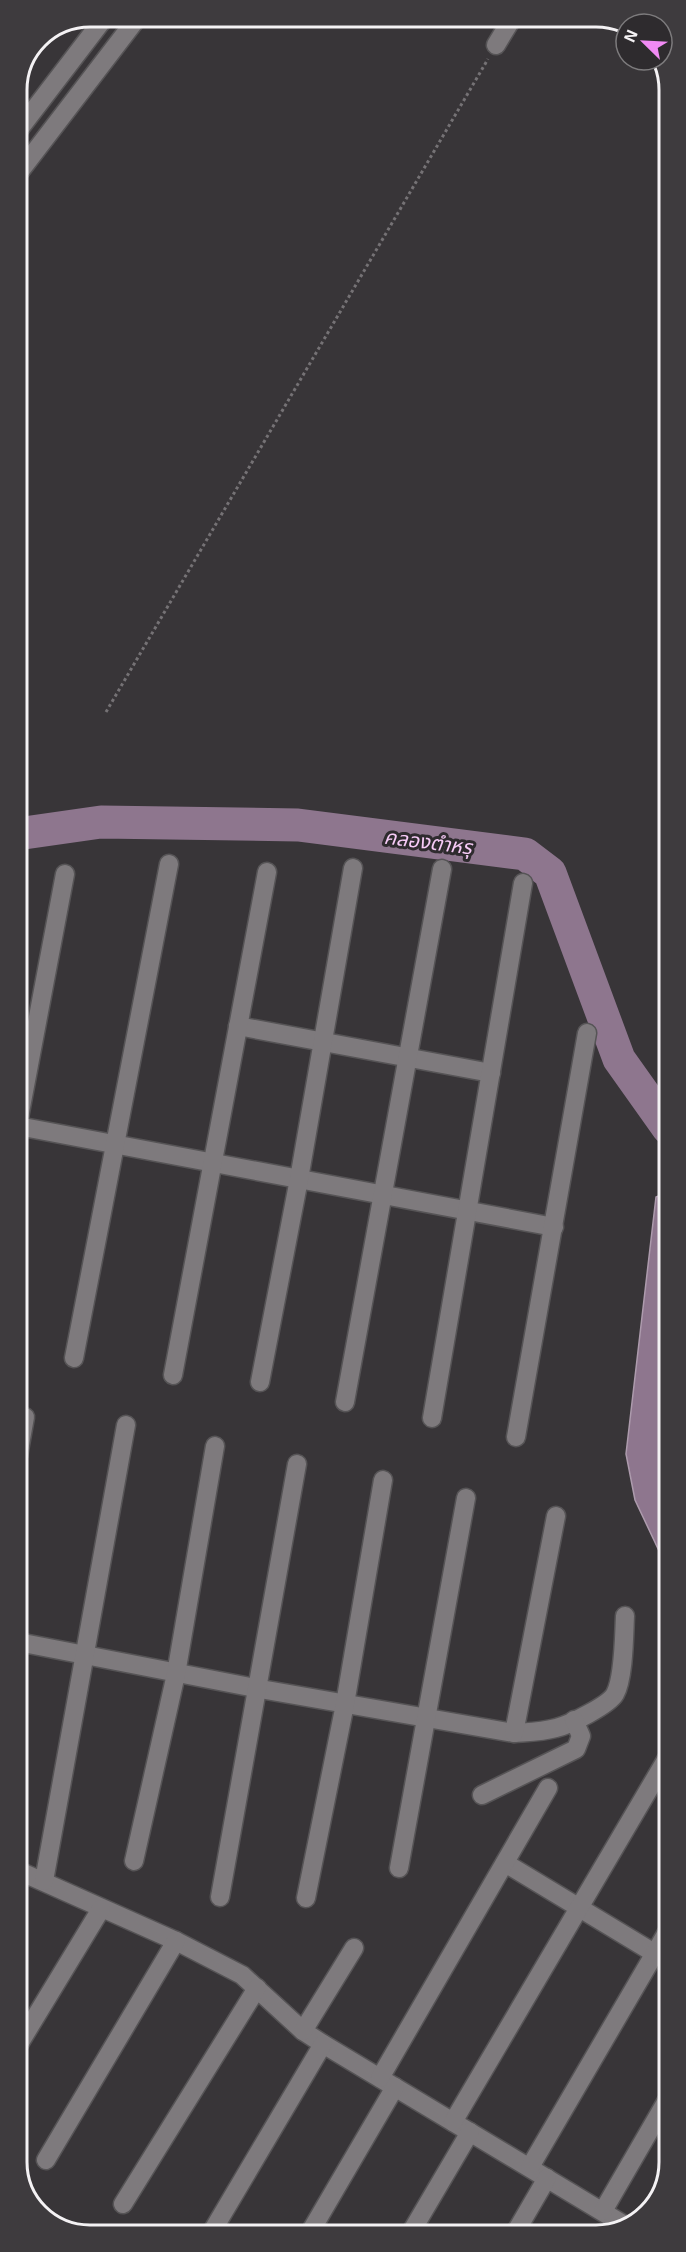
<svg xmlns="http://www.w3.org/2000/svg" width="686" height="2252" font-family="'Exo 2','Noto Sans Thai',sans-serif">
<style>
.water{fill:#8e768e;stroke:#ad9bad;stroke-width:1.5}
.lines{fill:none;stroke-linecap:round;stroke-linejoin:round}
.river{stroke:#8e768e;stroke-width:33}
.minor-casing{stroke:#565456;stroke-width:21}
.path{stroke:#757275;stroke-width:3;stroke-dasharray:3 3;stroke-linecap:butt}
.minor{stroke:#7e7a7d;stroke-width:18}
.labels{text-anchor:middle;stroke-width:6;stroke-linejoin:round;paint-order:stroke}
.water-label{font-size:20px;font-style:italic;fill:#f7cbf7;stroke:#2e2b2e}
.rim{fill:none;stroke:#f4f2f4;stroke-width:3}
</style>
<rect width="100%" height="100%" fill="#383538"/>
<polygon class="water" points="668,1192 669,1572 635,1500 626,1454 656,1197"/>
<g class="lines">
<polyline class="river" points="17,834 101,822 298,825 525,854 550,873 619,1059 668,1128"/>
<defs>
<g id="minor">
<polyline points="496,45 513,17"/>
<polyline points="17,132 105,17"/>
<polyline points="17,175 138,17"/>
<polyline points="238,1026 491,1073"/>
<polyline points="18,1123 65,874"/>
<polyline points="18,1126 554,1227"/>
<polyline points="74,1358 169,864"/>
<polyline points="173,1375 267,872"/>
<polyline points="260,1382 299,1179 353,868"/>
<polyline points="345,1402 442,869"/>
<polyline points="432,1418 523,883"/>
<polyline points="516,1437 587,1033"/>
<polyline points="18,1456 25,1417"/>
<path d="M18 1642 255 1688 514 1733C528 1732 542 1732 556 1728 569 1725 609 1705 615 1694 624 1678 624 1635 625 1616"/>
<polyline points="514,1733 556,1516"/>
<polyline points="482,1795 576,1749 581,1736 574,1720"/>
<polyline points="134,1861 176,1674 215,1446"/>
<polyline points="505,1863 669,1962"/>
<polyline points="399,1868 466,1498"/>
<polyline points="19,1871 176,1941 242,1975 303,2031 323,2044 626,2226"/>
<polyline points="44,1881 126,1425"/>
<polyline points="220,1897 297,1464"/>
<polyline points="306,1898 345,1704 383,1480"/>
<polyline points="303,2031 354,1948"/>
<polyline points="19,2044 101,1909"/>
<polyline points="380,2078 548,1788"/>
<polyline points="453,2122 669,1755"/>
<polyline points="46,2160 176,1941"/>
<polyline points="530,2167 669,1929"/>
<polyline points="123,2204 257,1988"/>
<polyline points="603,2211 669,2097"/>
<polyline points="515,2233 547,2178"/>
<polyline points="309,2234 395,2087"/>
<polyline points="410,2234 470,2132"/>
<polyline points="210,2235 323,2044"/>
</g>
</defs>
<use href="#minor" class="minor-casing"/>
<polyline class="path" points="106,712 488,59"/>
<use href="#minor" class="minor"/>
</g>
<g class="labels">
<g class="water-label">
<text transform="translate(428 842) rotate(7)" y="7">คลองตำหรุ</text>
</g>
</g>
<path d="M0 0H686V2252H0ZM90 27H596A63 63 0 0 1 659 90V2162A63 63 0 0 1 596 2225H90A63 63 0 0 1 27 2162V90A63 63 0 0 1 90 27Z" fill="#3e3b3e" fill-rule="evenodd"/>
<path class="rim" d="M90 27H596A63 63 0 0 1 659 90V2162A63 63 0 0 1 596 2225H90A63 63 0 0 1 27 2162V90A63 63 0 0 1 90 27Z"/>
<g transform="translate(644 42) rotate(294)"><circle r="28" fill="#2e2b2e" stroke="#7d7b7d" stroke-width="1.5"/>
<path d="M0-4.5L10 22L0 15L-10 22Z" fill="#f18af4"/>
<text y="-9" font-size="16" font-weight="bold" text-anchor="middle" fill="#f4f2f4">N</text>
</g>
</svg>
